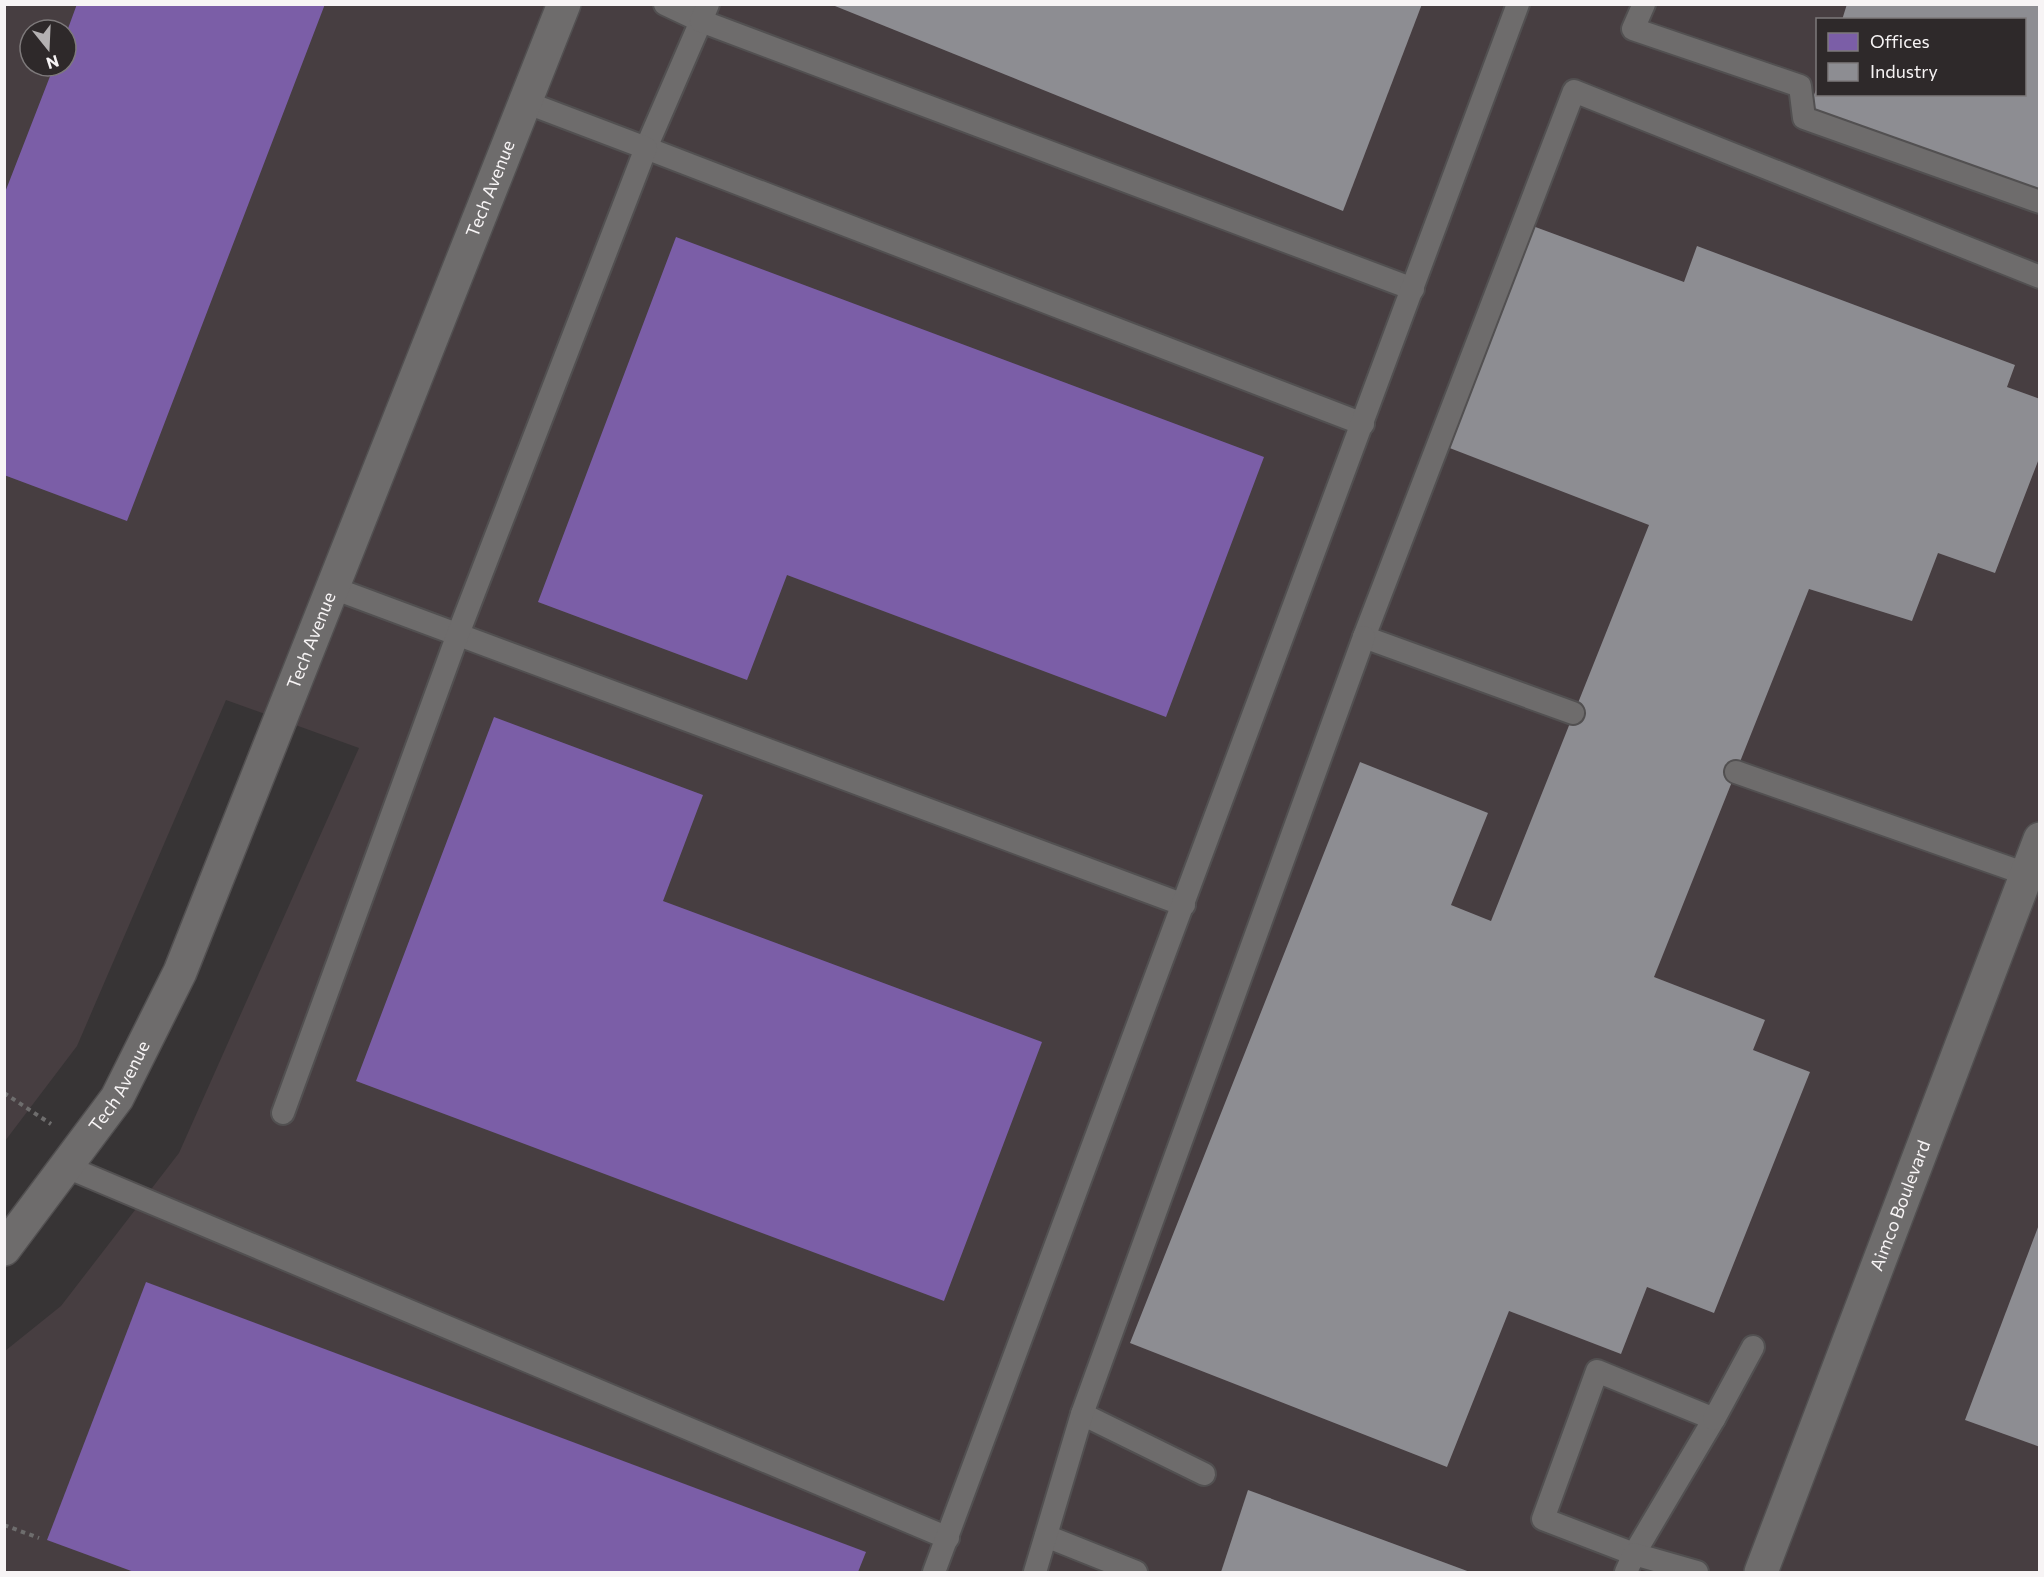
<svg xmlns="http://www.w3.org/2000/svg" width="2044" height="1577" font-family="Commissioner,sans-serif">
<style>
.built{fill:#473e41;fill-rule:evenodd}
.offices{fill:#7b5ea7}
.industry{fill:#8d8d92}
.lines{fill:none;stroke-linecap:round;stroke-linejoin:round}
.lane-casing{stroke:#525051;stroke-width:26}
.street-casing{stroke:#525051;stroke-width:36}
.path{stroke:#6e6d6d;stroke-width:4;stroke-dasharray:4.5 4.5;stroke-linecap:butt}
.lane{stroke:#6e6c6c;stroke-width:22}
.street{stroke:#6e6c6c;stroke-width:33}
.labels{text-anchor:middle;stroke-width:6;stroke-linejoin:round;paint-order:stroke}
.street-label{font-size:18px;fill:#f7f4f5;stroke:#2e292a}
</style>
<rect width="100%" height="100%" fill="#373435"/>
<path class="built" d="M5 5H2039V1572H5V1351L61 1306 179 1153 359 748 226 700 77 1046 5 1141ZM1818 20H2024V94H1818ZM30 30H66V66H30Z"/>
<g class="offices">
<polygon points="77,4 325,4 127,521 4,475 4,195 54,66 66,66 66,34"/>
<polygon points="676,237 1264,457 1166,717 787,575 747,680 538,602"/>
<polygon points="494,717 703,795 663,901 1042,1042 944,1301 356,1081"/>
<polygon points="146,1282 866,1552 858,1572 134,1572 47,1540"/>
</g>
<g class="industry">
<polygon points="830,4 1422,4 1343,211"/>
<polygon points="1847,4 2040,4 2040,194 1808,111 1817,87 1818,94 2024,94 2024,20 1842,20"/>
<polygon points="1530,225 1684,282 1697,246 2015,365 2007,387 2040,399 2040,456 1995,573 1938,553 1912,621 1809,589 1654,977 1765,1020 1753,1050 1810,1072 1714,1313 1647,1287 1621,1354 1509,1311 1447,1467 1130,1343 1360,762 1488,813 1451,905 1491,921 1649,525 1447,447"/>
<polygon points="2040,1222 2040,1447 1965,1420"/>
<polygon points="1248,1490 1470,1572 1221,1572"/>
</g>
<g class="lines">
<defs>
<g id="lane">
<polyline points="665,4 701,21 646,148 1363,424"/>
<polyline points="708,4 701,21 1413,289"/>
<polyline points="1644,4 1633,29 1800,86 1804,118 2040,202"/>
<polyline points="333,588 1184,905"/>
<polyline points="1573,713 1364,637 1574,91 2040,277"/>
<polyline points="1736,772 2026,874"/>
<polyline points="283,1113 458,634 646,148 525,102"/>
<polyline points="67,1167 948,1538"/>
<polygon points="1597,1371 1714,1419 1634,1554 1543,1519"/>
<polyline points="1082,1414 1204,1474"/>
<polyline points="1714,1419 1753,1347"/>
<polyline points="1046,1536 1136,1572"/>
<polyline points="934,1572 1518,4"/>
<polyline points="1035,1572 1082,1414 1364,637"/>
<polyline points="1626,1572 1634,1554 1697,1572"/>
</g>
<g id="street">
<path id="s1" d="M4 1249 117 1098 180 972 564 4"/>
<path id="s2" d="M1761 1572 2040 839"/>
</g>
</defs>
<use href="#lane" class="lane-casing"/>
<use href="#street" class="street-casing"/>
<g class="path">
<polyline points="4,1093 51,1124"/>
<polyline points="4,1525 39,1538"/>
</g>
<use href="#lane" class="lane"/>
<use href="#street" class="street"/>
</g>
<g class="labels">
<g class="street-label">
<text dy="6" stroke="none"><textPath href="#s1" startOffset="1172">Tech Avenue</textPath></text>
<text dy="6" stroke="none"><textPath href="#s1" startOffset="686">Tech Avenue</textPath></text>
<text dy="6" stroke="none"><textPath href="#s1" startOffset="200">Tech Avenue</textPath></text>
<text dy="6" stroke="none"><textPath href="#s2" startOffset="392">Aimco Boulevard</textPath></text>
</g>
</g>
<rect width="2044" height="1577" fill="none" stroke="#f7f4f5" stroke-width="12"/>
<rect x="1816" y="18" width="210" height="78" fill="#2e292a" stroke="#7e7a7b" stroke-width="1.5"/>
<rect x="1828" y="33" width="30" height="18" fill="#7b5ea7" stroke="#7e7a7b" stroke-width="1.5"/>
<text x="1870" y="48" font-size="18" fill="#f7f4f5">Offices</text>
<rect x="1828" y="63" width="30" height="18" fill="#8d8d92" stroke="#7e7a7b" stroke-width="1.5"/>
<text x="1870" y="78" font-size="18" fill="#f7f4f5">Industry</text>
<g transform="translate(48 48) rotate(162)"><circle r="28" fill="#2e292a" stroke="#7e7a7b" stroke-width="1.5"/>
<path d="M0-4.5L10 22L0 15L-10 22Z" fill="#b4b1b2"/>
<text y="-9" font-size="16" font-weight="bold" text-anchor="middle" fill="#f7f4f5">N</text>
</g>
</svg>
